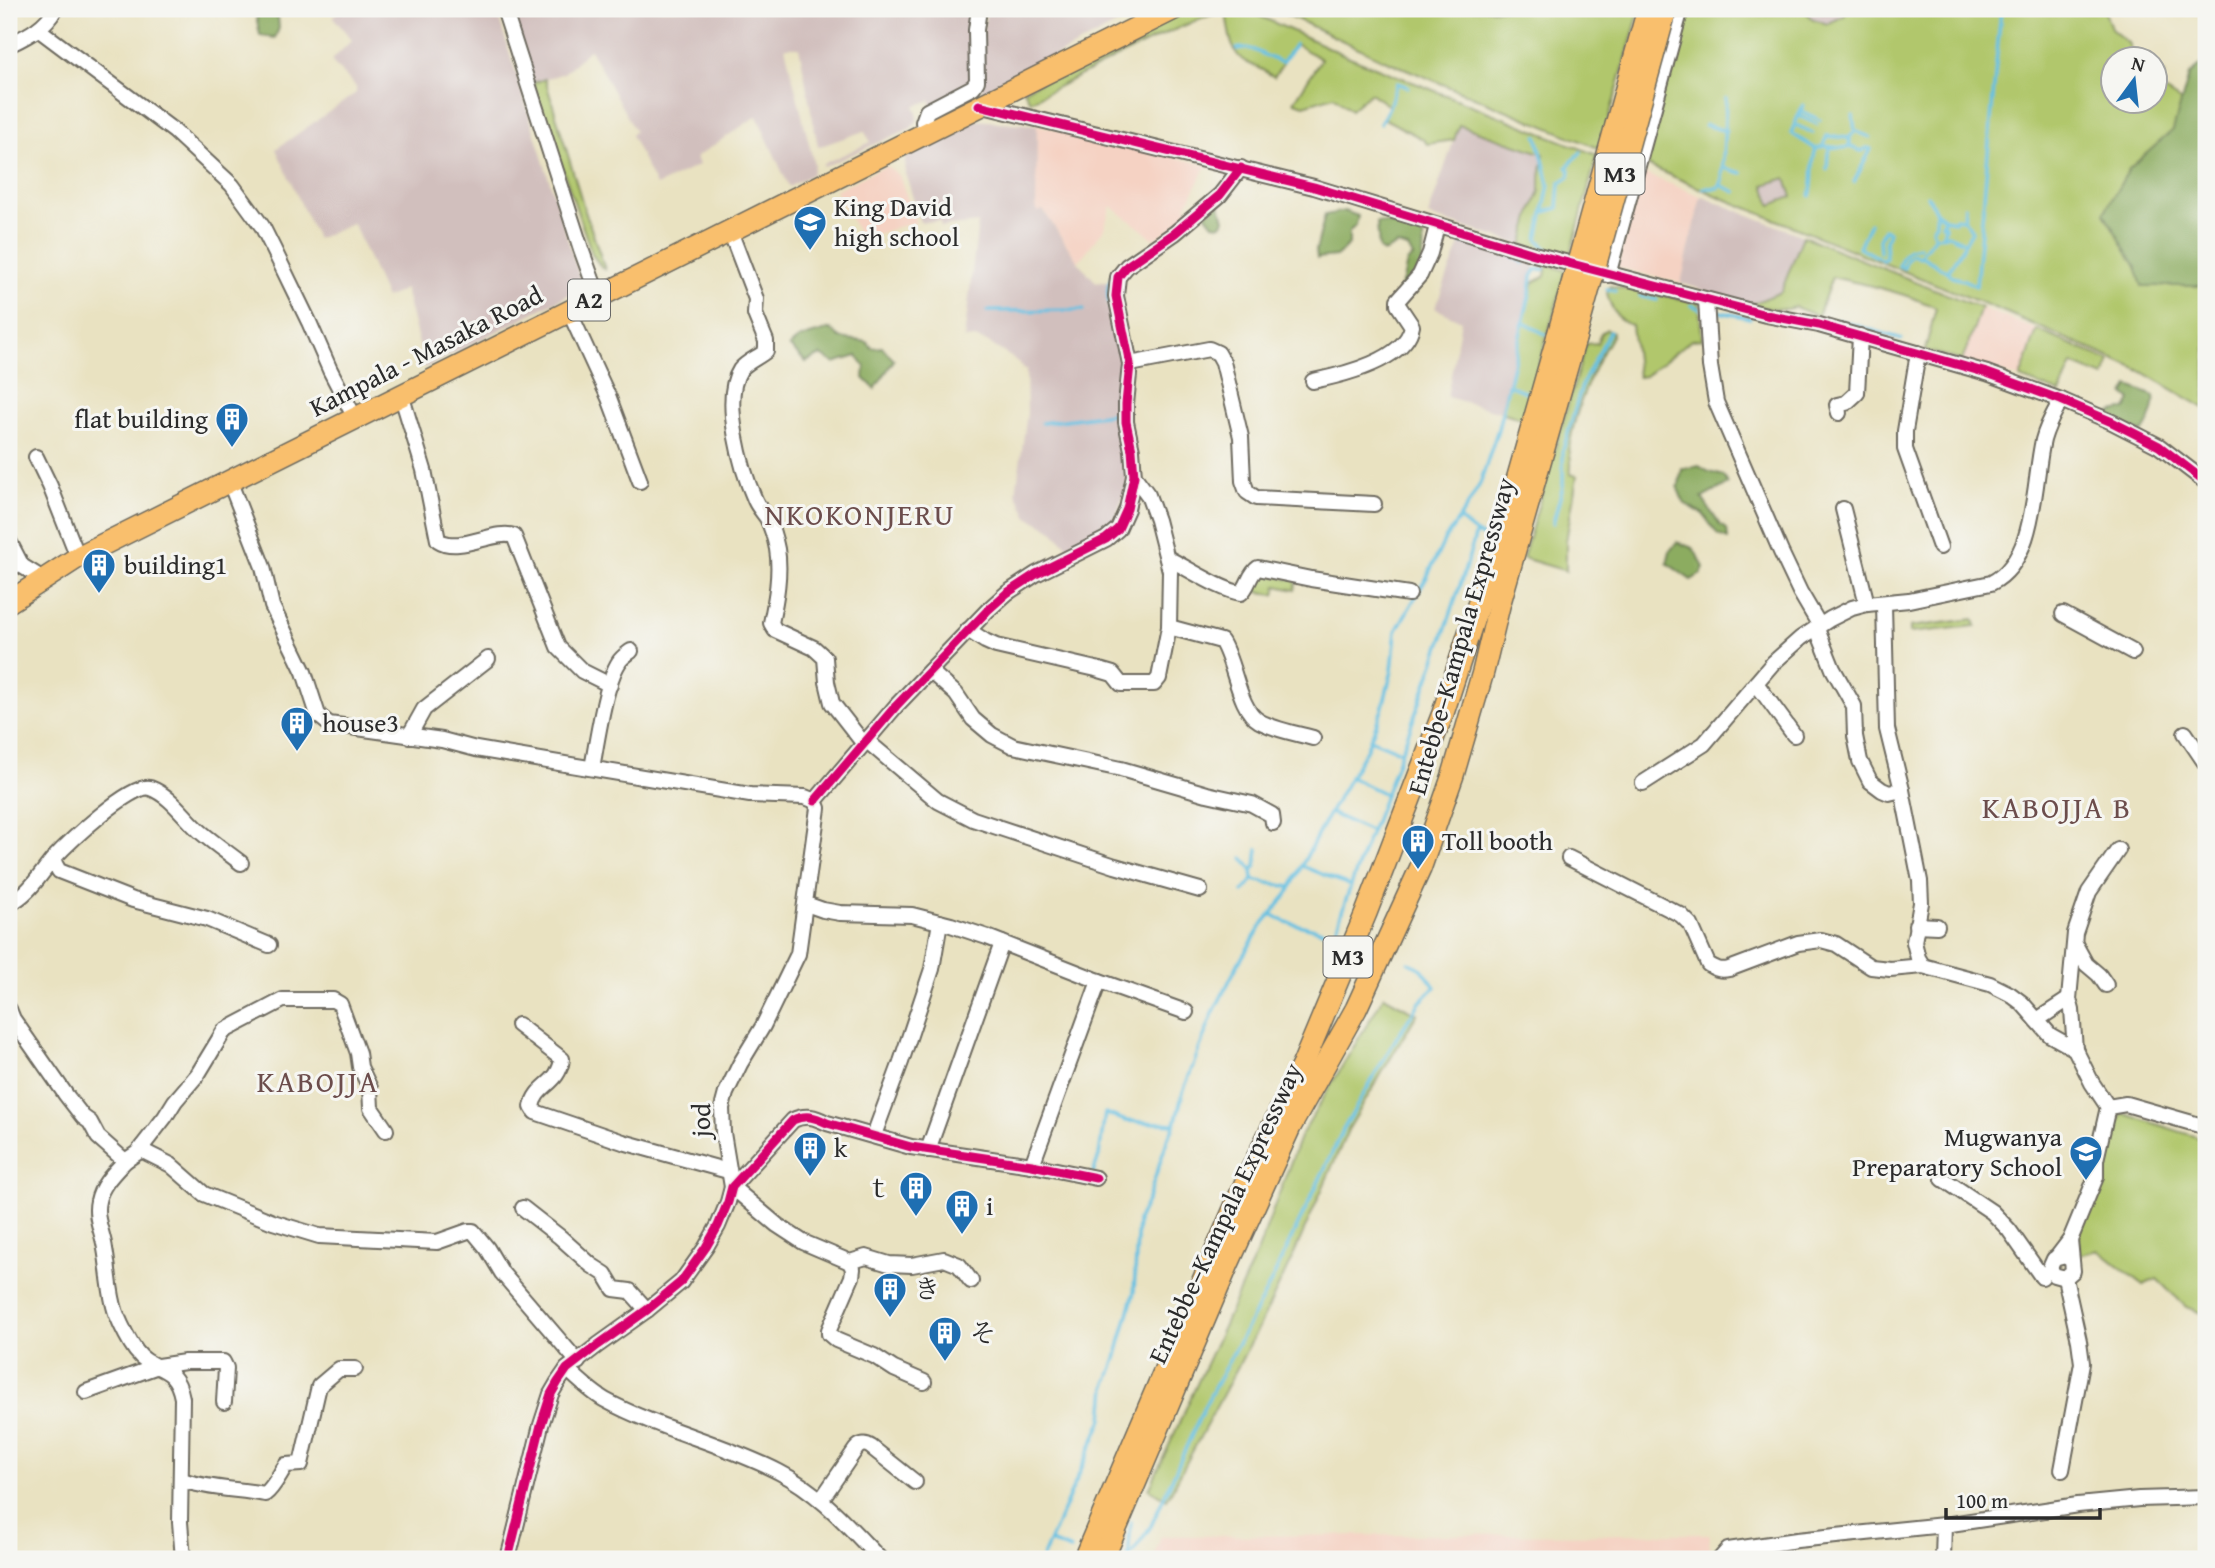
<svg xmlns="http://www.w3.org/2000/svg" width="2215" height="1568" font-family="'Gentium Book Plus','Noto Serif SC','Noto Serif JP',serif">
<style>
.built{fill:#f5d2c3}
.industrial{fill:#d1bfbd}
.green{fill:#b1c76c;stroke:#6e794c;stroke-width:2;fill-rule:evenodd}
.forest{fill:#8cac60;stroke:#5c6c46;stroke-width:2}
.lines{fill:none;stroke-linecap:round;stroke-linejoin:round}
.stream{stroke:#64c0e2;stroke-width:3.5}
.minor-casing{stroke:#6e6b60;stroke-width:18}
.highway-casing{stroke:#6e6b60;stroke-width:24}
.minor{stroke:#fff;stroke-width:14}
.highway{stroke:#f9bf6d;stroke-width:21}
.highway-bridge-casing{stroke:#6e6b60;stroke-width:24;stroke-linecap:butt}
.highway-bridge{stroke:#f9bf6d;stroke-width:21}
.cycleway-casing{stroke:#f6f6f2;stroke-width:13}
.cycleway{stroke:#d6006c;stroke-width:9}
.labels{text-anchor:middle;stroke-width:6;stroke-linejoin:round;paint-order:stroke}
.shield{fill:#f6f6f2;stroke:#686867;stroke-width:2}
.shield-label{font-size:24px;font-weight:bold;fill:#2b2b2b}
.poi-label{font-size:26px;fill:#2b2b2b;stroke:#f6f6f2;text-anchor:start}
.street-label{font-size:26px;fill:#2b2b2b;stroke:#f6f6f2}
.quarter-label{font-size:30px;letter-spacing:2px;fill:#6c4d4c;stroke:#f6f6f2}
</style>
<rect width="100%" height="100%" fill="#f6f6f2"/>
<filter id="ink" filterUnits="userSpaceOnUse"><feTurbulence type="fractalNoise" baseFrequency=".0143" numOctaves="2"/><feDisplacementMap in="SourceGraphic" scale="14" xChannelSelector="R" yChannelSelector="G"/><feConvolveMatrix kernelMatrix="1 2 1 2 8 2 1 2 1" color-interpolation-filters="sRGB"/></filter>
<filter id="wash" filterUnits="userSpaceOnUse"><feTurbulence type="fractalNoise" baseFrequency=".00686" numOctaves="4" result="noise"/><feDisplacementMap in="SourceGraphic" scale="28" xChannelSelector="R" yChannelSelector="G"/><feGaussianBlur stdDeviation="1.57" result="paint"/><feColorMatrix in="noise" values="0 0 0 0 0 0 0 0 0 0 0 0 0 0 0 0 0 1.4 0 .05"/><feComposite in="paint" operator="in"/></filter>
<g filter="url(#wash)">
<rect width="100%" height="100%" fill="#e9e2c1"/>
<g class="built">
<polygon points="1037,125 1207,165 1186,206 1192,215 1154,239 1111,206 1104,229 1078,262 1043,210 1038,213 1035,207"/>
<polygon points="886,166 899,175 916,223 897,227 862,240 835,190"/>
<polygon points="1640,172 1701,196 1681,283 1617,267"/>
<polygon points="1981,308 2037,330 2020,378 1962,361"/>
<polygon points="1710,1534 1708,1559 1153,1559 1161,1536"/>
</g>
<g class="industrial">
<polygon points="340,9 496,9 582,285 578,290 425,368 405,289 386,298 353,223 317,239 276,149 356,93 356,87 331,61 352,40 333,17"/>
<polygon points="510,9 973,9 969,40 970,99 929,120 931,100 914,106 917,113 917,121 911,128 823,167 823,164 871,142 864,131 818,147 799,47 785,47 814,164 812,174 789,187 757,116 696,157 699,165 656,186 631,135 635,131 590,49 564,73 533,83"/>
<polygon points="987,9 1129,9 1135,15 982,94 980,45"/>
<polygon points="1803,9 1847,9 1845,16 1827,24 1811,18"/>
<polygon points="975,120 1037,125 1036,207 1038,212 1043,210 1078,262 1096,282 1109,281 1107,305 1115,332 1123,349 1128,486 1110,529 1071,550 1051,529 1028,517 1016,493 1027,413 1026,370 1014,359 987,342 975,338 964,339 978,223 941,227 940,221 920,222 906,175 905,158 943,137 956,124"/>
<polygon points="1459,125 1544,155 1540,177 1540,191 1531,214 1522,245 1428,216"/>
<polygon points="1786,178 1792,198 1771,205 1764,185"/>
<polygon points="1701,196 1803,236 1781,293 1749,305 1681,283"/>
<polygon points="1461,242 1537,259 1501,412 1447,397 1461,321 1435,308"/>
</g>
<g class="green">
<path d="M1189 9H1244L1347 56 1597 155 1570 257 1522 245 1531 214 1540 191V177L1544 154 1459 125 1454 140 1427 144 1423 139 1383 118 1389 106 1370 93 1351 110 1334 96 1304 105 1294 102 1321 59 1295 44 1274 77C1265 71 1257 67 1248 63 1229 55 1229 29 1226 12 1206 9 1058 87 1030 101L1024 90Z"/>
<polygon points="1275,9 1640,9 1600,149 1382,59"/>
<path d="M1686 9H1803L1811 18 1827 24 1844 16 1847 9H2104L2111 29 2128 43 2136 59 2114 60V102H2156V70L2164 74 2161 89 2204 116 2206 113V409L2141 371 2007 313 1727 200 1642 163ZM1786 178 1792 197 1771 205 1764 185Z"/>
<polygon points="545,79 584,208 605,269 601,267 592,254 533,83"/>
<path d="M1803 236 1981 308 1962 361 1925 350 1936 308C1904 292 1867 285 1832 277L1818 316 1795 307 1787 309 1769 308 1749 305 1781 292Z"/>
<polygon points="1547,264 1566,271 1523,419 1501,412 1533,283 1545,276"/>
<path d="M1610 286 1699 302 1702 339 1691 340 1645 376 1638 377 1632 325C1618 323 1610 306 1607 293Z"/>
<path d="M1607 329 1613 332 1612 336C1592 369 1577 404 1570 442 1567 453 1574 458 1570 474L1577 476 1566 541V571L1523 558 1586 344 1597 343 1601 333Z"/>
<polygon points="2037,330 2110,361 2104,377 2072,364 2060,393 2020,378"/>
<polygon points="1255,572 1297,581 1295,590 1277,586 1275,595 1251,590"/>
<polygon points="1974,619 1976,626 1910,633 1910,627"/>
<polygon points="1384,996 1417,1014 1348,1130 1293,1256 1259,1327 1167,1499 1149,1489 1259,1248 1300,1137"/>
<polygon points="2122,1113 2206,1140 2206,1315 2186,1307 2157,1279 2143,1285 2098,1250 2079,1255 2079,1232 2104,1169"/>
</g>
<g class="forest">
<polygon points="261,9 278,17 279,28 275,38 260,35 256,16"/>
<polygon points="2206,60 2206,286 2142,286 2136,267 2104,213 2129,169 2173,130 2189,75"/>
<polygon points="1217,204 1220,205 1224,220 1221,225 1213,224 1205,214"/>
<polygon points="1344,211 1358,216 1356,225 1349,232 1349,245 1336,256 1317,258 1316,250 1325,215"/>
<path d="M1377 222 1392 224 1423 235C1425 263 1423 271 1401 289L1400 286 1403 280 1407 262 1413 257 1408 248 1397 245 1384 252 1379 249Z"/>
<polygon points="830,329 840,338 867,342 872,348 882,347 894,360 875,389 864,378 865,367 857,356 834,363 821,355 806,362 789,346 800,338"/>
<path d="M2129 386 2154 396C2156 409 2149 423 2142 433L2116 422 2110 413 2126 409 2131 400 2124 394Z"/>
<polygon points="1699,466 1709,472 1724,476 1728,484 1702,498 1720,525 1727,529 1728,539 1718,535 1703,514 1684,503 1678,489 1682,469"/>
<polygon points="1677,542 1693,548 1704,567 1701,574 1691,580 1667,563 1670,551"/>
</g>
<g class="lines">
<g class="stream">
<path d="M1237 49C1253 44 1267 60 1283 62L1295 44"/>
<polyline points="1803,105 1791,133 1816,149"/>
<polyline points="1801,111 1820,120"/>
<polyline points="1799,116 1817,124"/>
<polyline points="1380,124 1389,107 1397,83 1408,87"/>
<polyline points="1705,125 1726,131"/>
<polyline points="1796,125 1813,133"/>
<polyline points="1855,131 1870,137"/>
<polyline points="1537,136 1549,184 1538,239 1547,249"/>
<polyline points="1823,146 1842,148 1850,147 1849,138"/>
<polyline points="1850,147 1862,151 1867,148 1871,149 1854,182"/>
<polyline points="1724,168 1742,173"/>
<polyline points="1827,169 1828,153 1830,148"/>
<polyline points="1720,185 1736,192"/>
<polyline points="1703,188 1718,188 1722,181 1726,98"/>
<path d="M1810 196C1815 179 1810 164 1816 149L1823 146 1827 136 1849 138 1855 131 1853 116"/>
<polyline points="1928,196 1936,212 1936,223 1932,229 1935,236"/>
<polyline points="1545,212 1558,208 1560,183 1569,177 1570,171 1567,167 1581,152"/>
<polyline points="1936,212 1945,219 1955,221 1955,218 1964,219"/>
<polyline points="1870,223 1859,247 1883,260 1886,258 1885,243 1889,232 1884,229 1879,239 1880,252"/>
<polyline points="1943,235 1945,226 1942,224 1945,219"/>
<polyline points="1461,242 1509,254 1523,263"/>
<polyline points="1920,247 1909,249 1903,256 1899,266 1904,268 1907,259 1912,254 1923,257 1948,272 1952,277 1964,280 1976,286 2001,9"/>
<polyline points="1919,257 1935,236 1948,235 1965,242"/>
<polyline points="1948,272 1972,231 1964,219 1965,207"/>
<path d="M1112 277C1104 289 1109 303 1113 316"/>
<polyline points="1607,289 1615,291"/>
<polyline points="1640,296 1657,300"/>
<polyline points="1691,305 1700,309"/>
<polyline points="1711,310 1750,318"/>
<polyline points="987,311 1083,310"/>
<polyline points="1838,320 1902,339"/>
<polyline points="1524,323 1547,335"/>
<polyline points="1508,385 1529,393"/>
<polyline points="1042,423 1118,413"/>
<polyline points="1459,519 1476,533 1482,536"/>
<polyline points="1553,523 1563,486 1563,450 1582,385 1610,331"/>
<polyline points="1370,739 1401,752"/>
<polyline points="1350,777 1385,794"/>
<polyline points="1330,813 1370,831"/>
<polyline points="1258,849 1256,866 1252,870 1253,880 1290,887"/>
<polyline points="1243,858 1252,870"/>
<polyline points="1302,866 1349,885"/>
<polyline points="1243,892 1253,880"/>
<path d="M1271 914 1286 922 1335 934C1351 879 1372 831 1392 777 1422 697 1452 616 1476 533"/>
<polyline points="1093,1173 1099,1156 1105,1113 1126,1121 1175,1124"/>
<polyline points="1050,1542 1071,1550"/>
<polyline points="1042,1559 1103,1419 1106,1386 1116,1359 1134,1292 1138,1220 1148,1199 1168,1138 1175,1124 1183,1092 1213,1013 1238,964 1264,922 1287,895 1321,828 1366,750 1382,710 1392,671 1396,631 1426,579 1445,539 1465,510 1480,484 1498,429 1530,293 1532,276 1536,270 1544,269"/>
<polyline points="1128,1559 1151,1526 1205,1405 1267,1290 1343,1130 1397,1037 1420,1002 1435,987 1422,969 1409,963"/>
<polyline points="1128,1559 1131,1522"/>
</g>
</g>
</g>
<g filter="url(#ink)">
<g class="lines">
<defs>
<g id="minor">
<polyline points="504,9 581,249 598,296"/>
<polyline points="38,29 174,131 232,185 262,226 274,250 309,322 330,370 355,418"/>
<path d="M9 45C27 36 46 27 55 9"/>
<polyline points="979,105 1314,187 1534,254 1766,315 1819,325 1987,373 2061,400 2112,422 2159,446 2206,482"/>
<polyline points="925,134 923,122 927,111 973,87 977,81 976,30 979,9"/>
<path d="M730 231 756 299 755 314 766 341V351C759 357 746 362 740 370 721 399 742 471 755 500 758 507 763 512 767 518 771 526 775 539 777 549 781 573 776 599 771 623L775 630 814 648 825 658 827 682 832 703 864 744"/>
<polyline points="1608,275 1681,9"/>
<polyline points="1706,300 1710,366 1716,402 1781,552 1800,592 1820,626"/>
<polyline points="569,311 609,398 640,481"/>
<polyline points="1918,353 1905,431 1905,449 1940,547"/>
<polyline points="1130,364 1209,349 1218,353 1223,362 1241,437 1243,481 1247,492 1256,498 1374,504"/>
<path d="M1313 381C1343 375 1406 360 1412 326L1398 305V300L1420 275 1430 253 1437 226"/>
<path d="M401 394 424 470 438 540C459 554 495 529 514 536L558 647 582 671 610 685"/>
<polyline points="1839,413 1837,405 1846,403 1857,393 1860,336"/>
<polyline points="36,457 50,486 78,557"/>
<polyline points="229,480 263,567 272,606 304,672 318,715 329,724 442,740 476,749 750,795 805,797 815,801"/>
<polyline points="1843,509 1867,604"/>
<polyline points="9,541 22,566 43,579"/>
<path d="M1167 558C1186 567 1222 591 1241 593 1249 586 1249 574 1258 568L1311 579 1409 594"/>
<polyline points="1884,604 1887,729 1902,790 1920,881 1921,903 1914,942 1918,958 1923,966"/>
<polyline points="2063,614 2133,652"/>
<path d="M1169 627 1221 641C1235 662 1238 709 1259 721 1275 730 1296 733 1313 738"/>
<polyline points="1817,629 1833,669 1854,706 1855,736 1860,761 1870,781 1882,790 1889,793 1902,790"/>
<polyline points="968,630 985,641 996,646 1096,669 1113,674 1121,684 1154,684 1159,678 1169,627 1170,571 1157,520 1148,495 1134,476"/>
<polyline points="930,671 956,694 973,719 992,735 1013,746 1121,769 1207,794 1252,804 1272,815 1273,823"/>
<polyline points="1756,683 1794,735"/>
<polyline points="2185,733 2206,764"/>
<polyline points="409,736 424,709 488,659"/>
<polyline points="867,741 938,801 973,819 1115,866 1200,890"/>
<path d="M592 768C597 742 605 683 619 662 622 657 626 655 631 651"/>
<path d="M1643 783 1704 744 1773 663 1801 638 1830 619 1852 608 1867 604 1909 600 1991 583C2037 560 2033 483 2043 440 2047 425 2054 413 2061 400"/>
<polyline points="815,801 896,706 988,610 1007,593 1036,574 1106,539 1118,529 1127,509 1134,476 1132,450 1126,422 1126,404 1130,364 1116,296 1118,277 1127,266 1175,233 1220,195 1241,168"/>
<polyline points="815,801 818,808 798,954 763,1026 740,1064 726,1093 722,1108 723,1133 732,1187 777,1225 803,1242 850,1262 866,1257 889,1264 912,1265 944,1259 959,1265 971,1281"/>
<path d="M1569 858 1681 915 1691 925 1708 964C1716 969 1720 971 1729 969L1798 943 1821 940 1836 944 1871 967 1890 969 1923 966 1990 984 2010 994 2022 1003 2050 1035 2075 1049 2092 1083 2108 1107 2126 1104 2206 1127"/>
<polyline points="53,860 59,871 133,900 207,919 269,945"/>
<path d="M9 904C29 894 39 876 53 859 67 844 132 782 150 788 172 796 185 819 202 833 215 844 228 853 241 863"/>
<polyline points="806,904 823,910 840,913 912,915 951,925 987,937 1094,979 1186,1012"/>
<polyline points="1916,925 1937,926"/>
<polyline points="2075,944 2086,964 2099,975 2106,985"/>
<path d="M9 1009 13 1019 66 1095 83 1117 90 1122 98 1137 125 1161C115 1172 101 1185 98 1201 94 1217 103 1233 105 1249 109 1269 109 1293 116 1313 121 1325 128 1340 136 1351 153 1374 175 1361 182 1398L180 1522 183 1559"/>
<polyline points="2037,1020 2069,999"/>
<path d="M518 1025 562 1059C559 1085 535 1085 532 1107L535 1112 623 1142 728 1171"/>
<polyline points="2075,1049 2072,1010 2069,999 2075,933 2089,892 2118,850"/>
<polyline points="874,1135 901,1062 932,969 940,922"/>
<polyline points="142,1147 147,1153 171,1165 204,1194 273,1222 319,1236 437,1242 468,1231 473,1231 487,1248 502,1273 578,1362"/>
<polyline points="928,1150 1002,943"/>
<polyline points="125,1161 137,1153 165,1117 175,1101 198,1074 224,1031 283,1000 333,1000 340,1004 358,1053 360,1067 370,1088 371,1108 386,1130"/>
<polyline points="1032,1165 1099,981"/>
<polyline points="1943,1179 1992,1212 2009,1230 2042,1277"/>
<polyline points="523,1208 560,1237 591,1265 605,1274 614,1289 630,1291 647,1310"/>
<polyline points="2070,1240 2073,1271 2065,1278 2054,1275 2050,1268 2054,1259 2065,1256 2071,1260"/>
<polyline points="2057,1257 2070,1240 2096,1177 2096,1160 2108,1107"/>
<polyline points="850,1262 853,1269 852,1277 829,1330 829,1334 836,1340 874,1356 894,1369 924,1382"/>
<path d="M567 1369C579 1380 591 1392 605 1400 660 1430 723 1443 779 1472 819 1492 849 1527 880 1559"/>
<polyline points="86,1392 158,1366 185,1362 223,1362 226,1368 224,1402"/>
<polyline points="2062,1470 2082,1363 2079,1341 2065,1278"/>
<path d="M182 1480C208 1489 238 1489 265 1494 274 1487 279 1475 286 1465L301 1464 319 1386 339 1369H355"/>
<path d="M821 1500 856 1449C860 1444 865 1443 871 1447L915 1482"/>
<path d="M508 1559 541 1425 551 1394 558 1382 567 1369 598 1345 647 1310 681 1282 706 1247 718 1226 728 1202 732 1187 793 1120C806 1114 815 1117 827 1123L911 1147 1032 1165 1096 1178"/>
<polyline points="1720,1559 1728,1550 1797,1540 1944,1525 2078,1505 2139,1499 2206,1497"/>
<polyline points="1943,1559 1944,1525"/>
</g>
<g id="highway">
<polyline points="9,602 80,556 1174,9"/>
<polyline points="1084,1559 1198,1292 1247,1179 1303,1064 1366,913 1443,713 1506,519 1558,335"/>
<polyline points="1103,1559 1228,1264 1290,1127 1356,1009 1420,869 1453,775 1483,672 1499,606 1575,339"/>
</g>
</defs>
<use href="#minor" class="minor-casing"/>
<use href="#highway" class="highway-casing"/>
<use href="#minor" class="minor"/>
<use href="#highway" class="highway"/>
<defs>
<g id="highway-bridge">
<polyline points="1558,335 1648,9"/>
<polyline points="1575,339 1666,9"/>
</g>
</defs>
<use href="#highway-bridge" class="highway-bridge-casing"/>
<use href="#highway-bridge" class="highway-bridge"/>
<defs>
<g id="cycleway">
<polyline points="979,105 1314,187 1534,254 1766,315 1819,325 1987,373 2061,400 2112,422 2159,446 2206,482"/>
<polyline points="815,801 896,706 988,610 1007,593 1036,574 1106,539 1118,529 1127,509 1134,476 1132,450 1126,422 1126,404 1130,364 1116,296 1118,277 1127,266 1175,233 1220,195 1241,168"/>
<path d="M508 1559 541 1425 551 1394 558 1382 567 1369 598 1345 647 1310 681 1282 706 1247 718 1226 728 1202 732 1187 793 1120C806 1114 815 1117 827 1123L911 1147 1032 1165 1096 1178"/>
</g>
</defs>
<use href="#cycleway" class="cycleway-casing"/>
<use href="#cycleway" class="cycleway"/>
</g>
</g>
<defs>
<symbol id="school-pin" viewBox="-11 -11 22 30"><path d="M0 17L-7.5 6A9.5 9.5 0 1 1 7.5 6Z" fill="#1f6fb2" stroke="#f6f6f2"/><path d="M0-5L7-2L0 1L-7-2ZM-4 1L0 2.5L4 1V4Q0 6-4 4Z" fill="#fff"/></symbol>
<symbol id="building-pin" viewBox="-11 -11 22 30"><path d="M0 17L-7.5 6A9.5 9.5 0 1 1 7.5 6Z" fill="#1f6fb2" stroke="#f6f6f2"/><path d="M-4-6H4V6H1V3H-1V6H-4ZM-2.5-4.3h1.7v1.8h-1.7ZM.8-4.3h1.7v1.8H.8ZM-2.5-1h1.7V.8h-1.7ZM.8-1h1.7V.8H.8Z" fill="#fff"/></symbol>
</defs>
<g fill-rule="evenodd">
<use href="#school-pin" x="791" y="203" width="38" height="52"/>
<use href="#building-pin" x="213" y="400" width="38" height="52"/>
<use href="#building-pin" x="80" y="546" width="38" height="52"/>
<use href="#building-pin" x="278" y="704" width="38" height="52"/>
<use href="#building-pin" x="1399" y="822" width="38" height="52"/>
<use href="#building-pin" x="791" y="1129" width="38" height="52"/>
<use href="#school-pin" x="2067" y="1133" width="38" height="52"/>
<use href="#building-pin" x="897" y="1169" width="38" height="52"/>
<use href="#building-pin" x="943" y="1187" width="38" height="52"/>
<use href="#building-pin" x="871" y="1270" width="38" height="52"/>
<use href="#building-pin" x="926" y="1314" width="38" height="52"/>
</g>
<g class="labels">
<g class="shield">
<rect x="1595.5" y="153.5" width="49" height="41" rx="5"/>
<rect x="568" y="279.5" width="42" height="41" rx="5"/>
<rect x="1323.5" y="936.5" width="49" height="41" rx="5"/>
</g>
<g class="shield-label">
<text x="1620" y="182">M3</text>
<text x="589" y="308">A2</text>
<text x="1348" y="965">M3</text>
</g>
<g class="poi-label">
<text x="834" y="216">King David<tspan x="834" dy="30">high school</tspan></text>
<text x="208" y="428" text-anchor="end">flat building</text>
<text x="124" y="574">building1</text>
<text x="322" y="732">house3</text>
<text x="1442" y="850">Toll booth</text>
<text x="2062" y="1146" text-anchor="end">Mugwanya<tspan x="2062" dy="30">Preparatory School</tspan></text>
<text x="834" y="1157">k</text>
<text x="892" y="1197" text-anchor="end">ｔ</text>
<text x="986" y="1215">i</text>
<text x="914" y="1298">き</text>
<text x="970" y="1342">そ</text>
</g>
<g class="street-label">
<text transform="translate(426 351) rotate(-27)" y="9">Kampala - Masaka Road</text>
<text transform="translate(1461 636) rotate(-74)" y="9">Entebbe–Kampala Expressway</text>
<text transform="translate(701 1120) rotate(-89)" y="9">jod</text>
<text transform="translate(1225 1213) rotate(-65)" y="9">Entebbe–Kampala Expressway</text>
</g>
<g class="quarter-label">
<text x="860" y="525">NKOKONJERU</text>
<text x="2057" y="818">KABOJJA B</text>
<text x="318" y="1092">KABOJJA</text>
</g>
</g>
<rect width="2215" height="1568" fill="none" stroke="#f6f6f2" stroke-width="35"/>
<g transform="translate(2134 80) rotate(15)"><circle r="33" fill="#f6f6f2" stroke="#a5a5a2" stroke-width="2"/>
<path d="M0-5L12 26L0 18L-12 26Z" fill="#1f6fb2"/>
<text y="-10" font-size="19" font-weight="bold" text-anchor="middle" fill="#2b2b2b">N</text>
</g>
<path d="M1946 1508v10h154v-10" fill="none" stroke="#2b2b2b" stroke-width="3.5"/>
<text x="1956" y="1508" font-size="21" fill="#2b2b2b" stroke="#f6f6f2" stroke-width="5" paint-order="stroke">100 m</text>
</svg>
